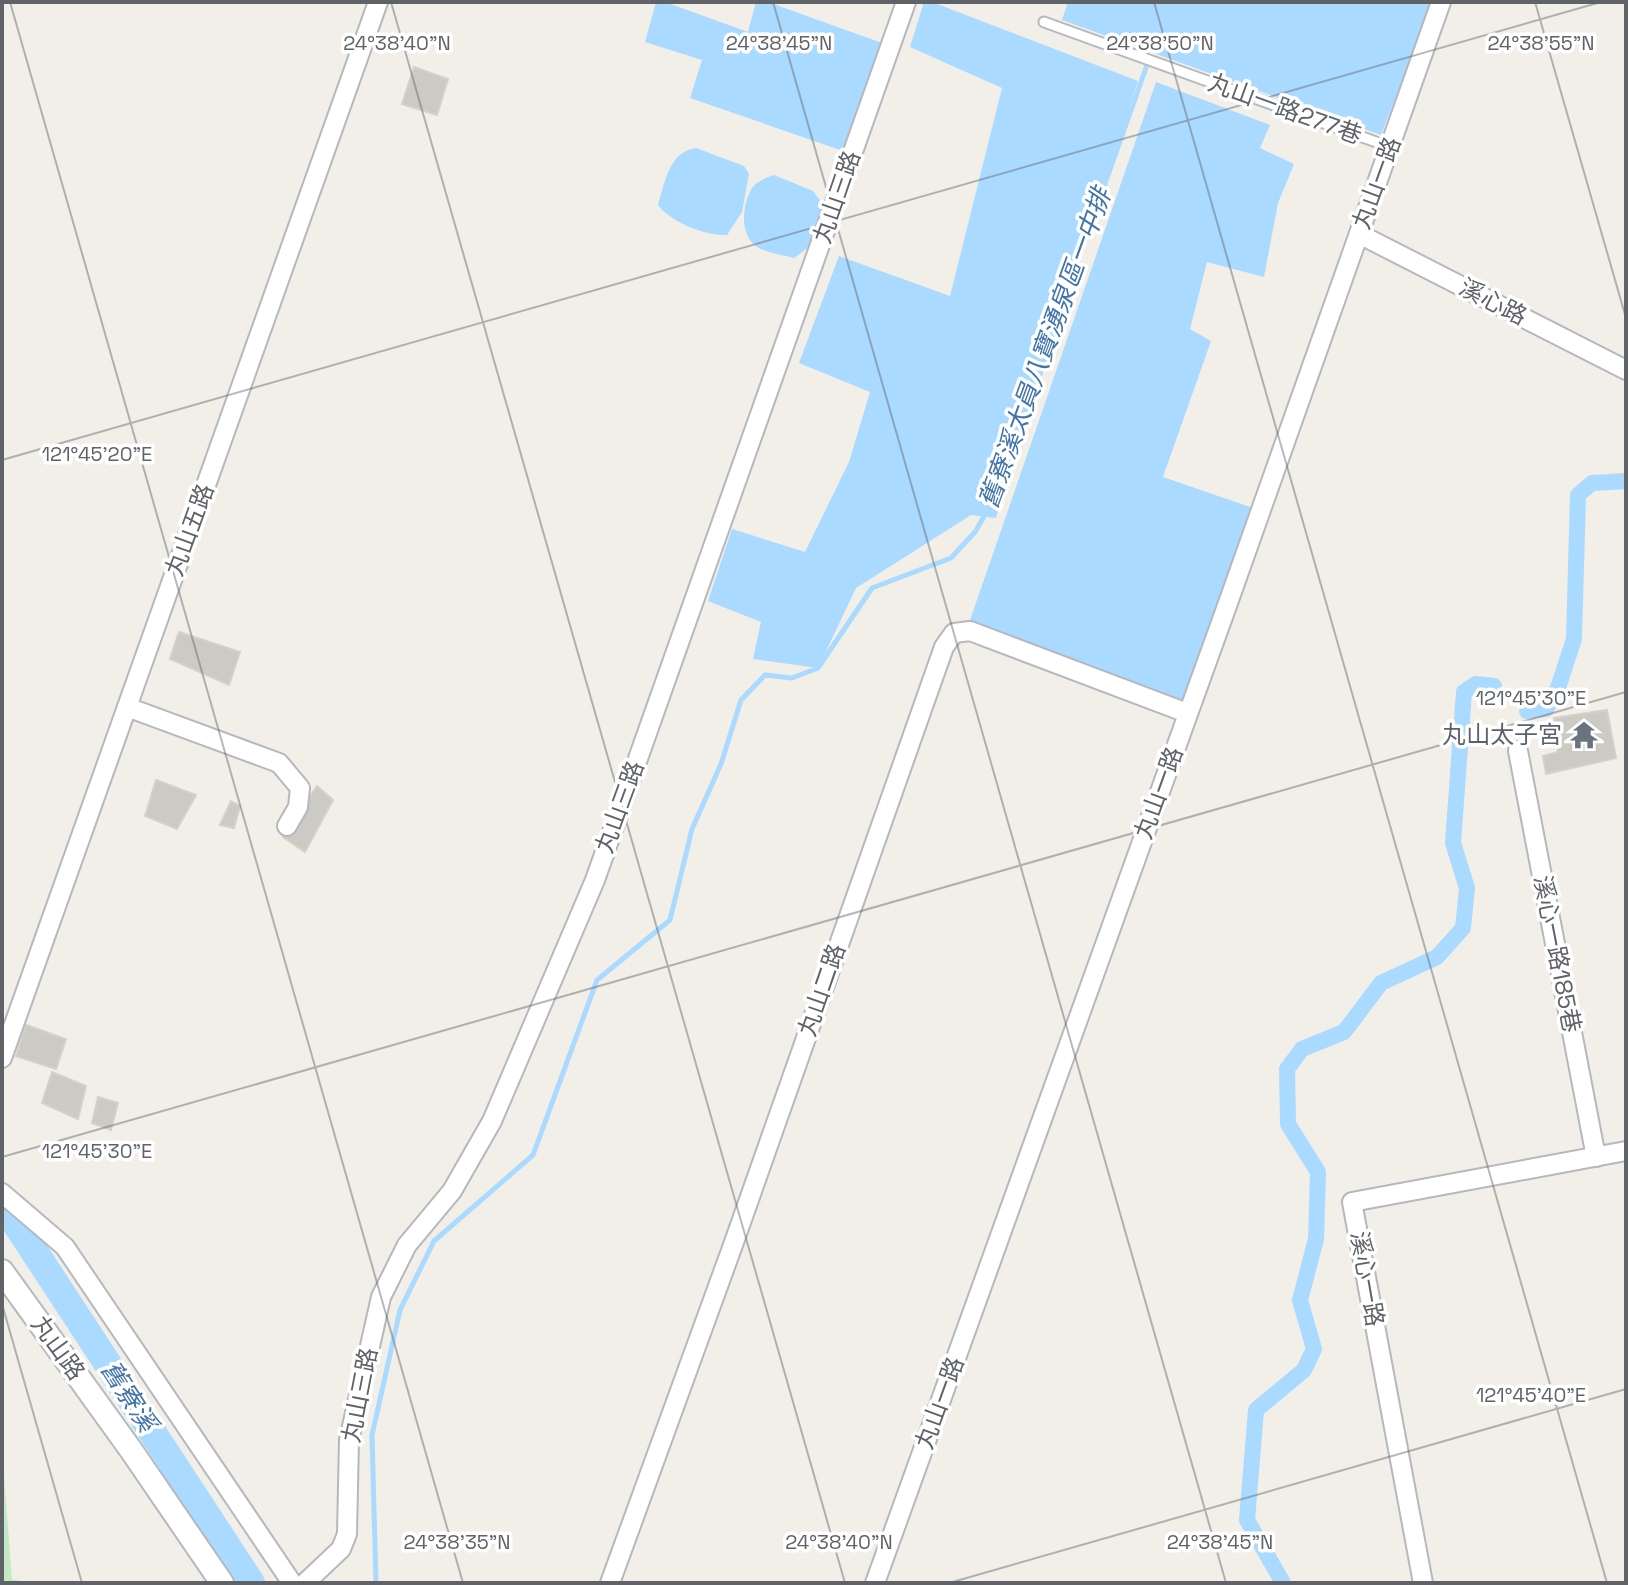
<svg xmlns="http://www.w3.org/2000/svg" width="1628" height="1585" font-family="'Space Grotesk','Noto Sans TC',sans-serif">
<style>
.green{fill:#c5e8c5}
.water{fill:#aadaff}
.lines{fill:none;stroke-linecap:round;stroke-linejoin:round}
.stream{stroke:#aadaff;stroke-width:5}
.canal{stroke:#aadaff;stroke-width:16}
.river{stroke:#aadaff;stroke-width:28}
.building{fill:#cccac5;stroke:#d6d1c6;stroke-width:2}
.service-casing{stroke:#b5b8bc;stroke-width:13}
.minor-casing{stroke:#b5b8bc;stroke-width:22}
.tertiary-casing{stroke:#b5b8bc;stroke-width:26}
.service{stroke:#fff;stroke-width:9}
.minor{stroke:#fff;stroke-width:18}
.tertiary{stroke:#fff;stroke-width:22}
.ticks{fill:none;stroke:#5f6368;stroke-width:2;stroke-opacity:0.45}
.labels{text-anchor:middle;stroke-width:7;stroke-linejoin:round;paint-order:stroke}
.street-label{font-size:24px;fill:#5f6368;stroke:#fff}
.worship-label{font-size:24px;fill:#5b616d;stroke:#fff;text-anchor:end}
.water-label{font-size:26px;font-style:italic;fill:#4174aa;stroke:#fff}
.ticks-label{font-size:20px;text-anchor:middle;fill:#5f6368;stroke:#fff;stroke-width:7;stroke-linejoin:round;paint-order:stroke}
</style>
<rect width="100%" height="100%" fill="#f1efe8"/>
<polygon class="green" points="2,1449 12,1579 28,1583 2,1583"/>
<g class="water">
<polygon points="656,2 665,2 748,32 756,2 768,2 882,43 846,152 690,98 702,60 645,42"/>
<polygon points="924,2 932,2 1138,81 996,518 971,515 856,588 818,668 753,659 761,622 708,601 732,529 805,552 849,462 870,392 799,363 839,256 950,296 1002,88 910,47"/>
<polygon points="1068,2 1433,2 1381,135 1062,20"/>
<polygon points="1156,82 1270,125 1260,148 1294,164 1278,203 1264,277 1207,262 1190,329 1211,341 1163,477 1253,508 1184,703 968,626"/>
<path d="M696 148 744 166 749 174 742 212 727 235C706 236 670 222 658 205 665 182 669 152 696 148Z"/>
<path d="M774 175 813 191 822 203 824 218 816 242 794 258C783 255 767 253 757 247 739 235 742 205 752 188 757 181 766 178 774 175Z"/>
</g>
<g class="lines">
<g class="stream">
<polyline points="1102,192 1147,65"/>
<polyline points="376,1583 372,1435 400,1310 434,1241 533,1155 597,980 670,920 692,829 721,764 741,700 765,675 792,678 818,668 872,588 951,558 975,532 986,513"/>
</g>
<g class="canal">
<polyline points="1527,711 1546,709 1558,688 1574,639 1578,495 1592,483 1626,481"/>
<polyline points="1283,1583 1247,1520 1256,1410 1304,1370 1314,1349 1300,1300 1316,1239 1318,1172 1288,1124 1287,1069 1302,1049 1344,1032 1381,983 1437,957 1463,928 1467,888 1453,843 1464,692 1476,684 1494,686"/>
</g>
<polyline class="river" points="2,1213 13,1219 251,1583"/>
</g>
<g class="building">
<polygon points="414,67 448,79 437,115 402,104"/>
<polygon points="179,632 240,652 229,685 170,659"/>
<polygon points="1607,710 1616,758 1546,774 1543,756 1558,752 1554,718"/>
<polygon points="156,780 196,795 177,829 145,816"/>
<polygon points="317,786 333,800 305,852 283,837"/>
<polygon points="231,801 240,806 234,828 220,825"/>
<polygon points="26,1025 66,1039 56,1069 16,1056"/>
<polygon points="52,1072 86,1086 78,1119 42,1103"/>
<polygon points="98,1097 118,1103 111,1130 92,1123"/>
</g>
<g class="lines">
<defs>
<polyline id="service" points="1044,22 1390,147"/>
<g id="minor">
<polyline points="1359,234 1626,370"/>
<polyline points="127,707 279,763 300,788 298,807 287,826"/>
<polyline points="1518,751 1596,1157"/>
<polyline points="2,1058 378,2"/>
<polyline points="2,1193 65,1247 292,1583"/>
<polyline points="305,1583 341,1549 347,1534 349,1440 381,1297 407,1245 452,1191 492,1121 595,880 906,2"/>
<polyline points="610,1583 733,1245 944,647 954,633 970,631 1187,713"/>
<polyline points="875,1583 1228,603 1441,2"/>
<polyline points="1423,1583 1352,1202 1626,1151"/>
</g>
<polyline id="tertiary" points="2,1271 131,1450 222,1583"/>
</defs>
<use href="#service" class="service-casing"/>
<use href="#minor" class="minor-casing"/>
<use href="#tertiary" class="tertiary-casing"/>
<use href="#service" class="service"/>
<use href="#minor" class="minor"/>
<use href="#tertiary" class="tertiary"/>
</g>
<path class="ticks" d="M10 2 463 1583M391 2 845 1583M773 2 1226 1583M1154 2 1607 1583M1535 2 1626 318M2 460 1601 2M2 1157 1626 692M2 1304 82 1583M949 1583 1626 1389"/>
<defs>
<symbol id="temple-bare" viewBox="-9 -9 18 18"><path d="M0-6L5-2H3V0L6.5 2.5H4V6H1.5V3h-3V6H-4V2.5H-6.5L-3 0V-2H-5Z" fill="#6b7280" stroke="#fff" stroke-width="2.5" paint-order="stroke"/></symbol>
</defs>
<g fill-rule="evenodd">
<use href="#temple-bare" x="1564" y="715" width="40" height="40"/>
</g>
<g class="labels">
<g class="street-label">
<text transform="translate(1285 109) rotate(20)" y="8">丸山一路277巷</text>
<text transform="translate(1377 183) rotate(-70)" y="8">丸山一路</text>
<text transform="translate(837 197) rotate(-71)" y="8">丸山三路</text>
<text transform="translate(1493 302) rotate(27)" y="8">溪心路</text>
<text transform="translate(190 530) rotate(-70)" y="8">丸山五路</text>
<text transform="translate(1159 793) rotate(-70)" y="8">丸山一路</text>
<text transform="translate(620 807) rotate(-70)" y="8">丸山三路</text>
<text transform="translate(1557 954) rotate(79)" y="8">溪心一路185巷</text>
<text transform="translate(822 990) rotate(-71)" y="8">丸山二路</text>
<text transform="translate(1367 1279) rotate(80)" y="8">溪心一路</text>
<text transform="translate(58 1348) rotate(54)" y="8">丸山路</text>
<text transform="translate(360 1395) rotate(-79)" y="8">丸山三路</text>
<text transform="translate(940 1403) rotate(-70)" y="8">丸山一路</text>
</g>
<g class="worship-label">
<text x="1562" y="743">丸山太子宮</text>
</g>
<g class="water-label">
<text transform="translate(1045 348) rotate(-70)" y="9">舊寮溪太員八寶湧泉區一中排</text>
<text transform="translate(129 1396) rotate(57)" y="9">舊寮溪</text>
</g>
</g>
<g class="ticks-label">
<text x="397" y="50">24°38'40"N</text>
<text x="779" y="50">24°38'45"N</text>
<text x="1160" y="50">24°38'50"N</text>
<text x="1541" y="50">24°38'55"N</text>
<text x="97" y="461">121°45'20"E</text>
<text x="1531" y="705">121°45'30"E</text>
<text x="97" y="1158">121°45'30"E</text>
<text x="1531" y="1402">121°45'40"E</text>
<text x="457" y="1549">24°38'35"N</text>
<text x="839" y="1549">24°38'40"N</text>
<text x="1220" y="1549">24°38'45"N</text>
</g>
<rect width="1628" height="1585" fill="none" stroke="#5f6368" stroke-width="8"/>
</svg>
